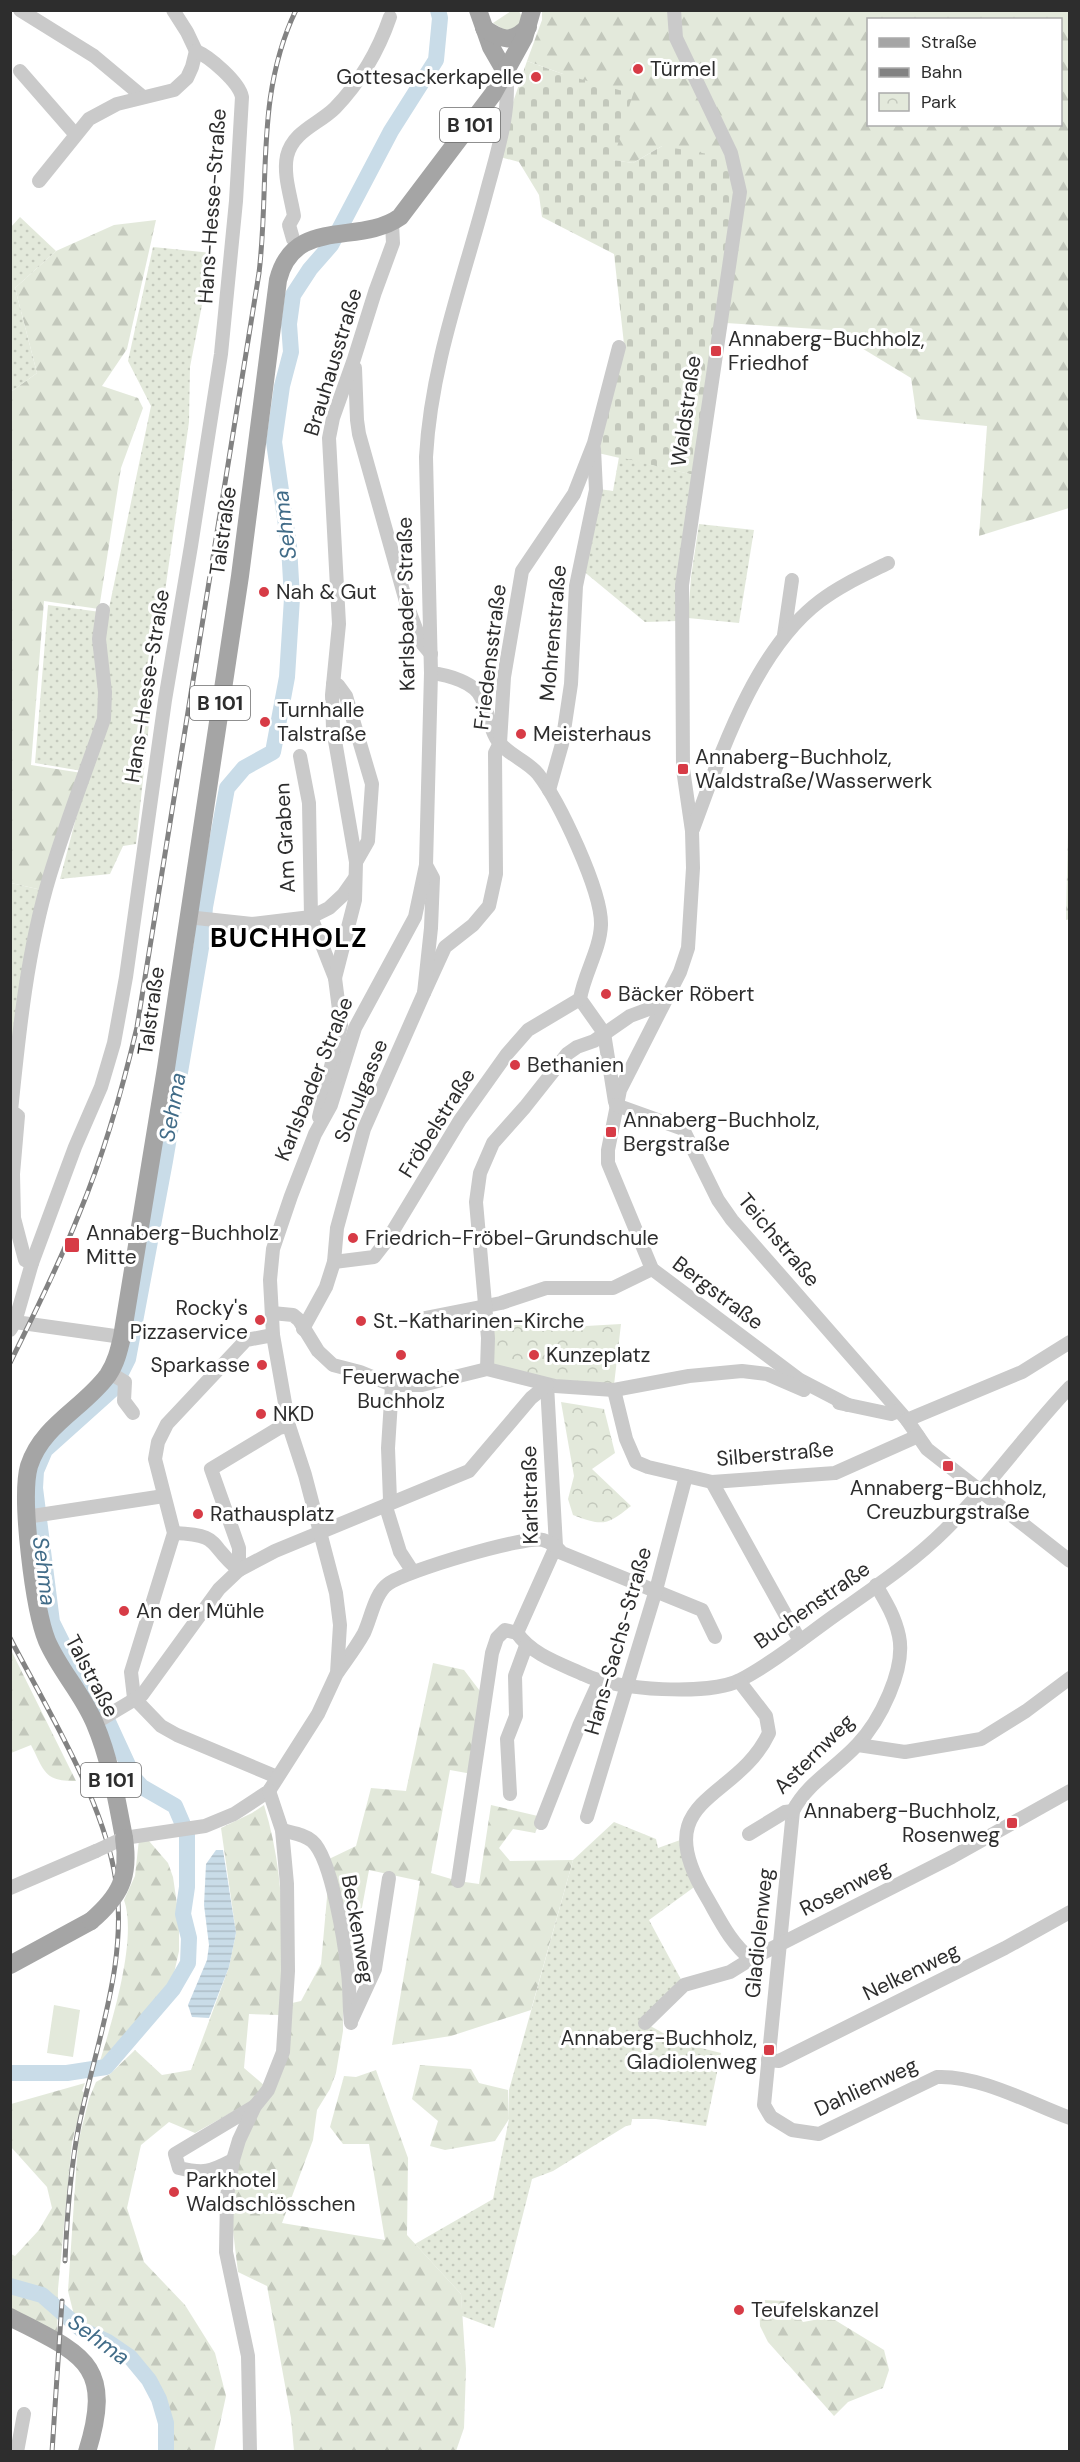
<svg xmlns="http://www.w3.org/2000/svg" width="1080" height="2462" font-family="'DM Sans',sans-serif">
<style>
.grass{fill:#e3e9db}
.forest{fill:url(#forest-firs);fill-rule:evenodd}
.cemetery{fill:url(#cemetery-stones)}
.park{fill:url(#park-crowns)}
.garden{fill:url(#garden-dots)}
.water{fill:url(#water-rules)}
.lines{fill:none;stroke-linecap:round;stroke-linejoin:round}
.river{stroke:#c9dce8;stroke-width:16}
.minor{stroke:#cacaca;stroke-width:14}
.major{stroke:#a5a5a5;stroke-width:18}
.rail-casing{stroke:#828282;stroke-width:5}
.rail{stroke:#fff;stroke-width:3;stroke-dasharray:9;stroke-linecap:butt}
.minor-bridge{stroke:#cacaca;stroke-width:14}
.major-bridge{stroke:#a5a5a5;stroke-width:18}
.poi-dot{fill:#d73b46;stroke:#fff;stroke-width:2}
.labels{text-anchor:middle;stroke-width:6;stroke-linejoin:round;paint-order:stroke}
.shield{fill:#fff;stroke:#6c6c6c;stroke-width:1.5}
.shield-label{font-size:20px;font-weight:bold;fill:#2d2d2d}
.poi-label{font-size:21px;fill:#2d2d2d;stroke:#fff;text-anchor:start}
.street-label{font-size:21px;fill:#2d2d2d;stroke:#fff}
.water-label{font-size:22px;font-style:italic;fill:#416c88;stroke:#fff}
.district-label{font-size:27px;font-weight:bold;letter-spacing:1.5px;fill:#000;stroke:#fff}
</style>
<defs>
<pattern id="forest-firs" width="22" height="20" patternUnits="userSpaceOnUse" patternTransform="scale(1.5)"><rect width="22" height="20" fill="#e3e9db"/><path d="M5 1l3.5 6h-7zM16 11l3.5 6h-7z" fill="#c3c8bc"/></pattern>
<pattern id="cemetery-stones" width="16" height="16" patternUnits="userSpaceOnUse" patternTransform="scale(1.5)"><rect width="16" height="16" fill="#e3e9db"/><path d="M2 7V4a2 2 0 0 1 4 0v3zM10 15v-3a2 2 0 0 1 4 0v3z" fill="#c3c8bc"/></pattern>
<pattern id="park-crowns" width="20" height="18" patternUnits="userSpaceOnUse" patternTransform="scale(1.5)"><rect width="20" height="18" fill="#e3e9db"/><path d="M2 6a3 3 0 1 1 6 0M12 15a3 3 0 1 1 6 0" fill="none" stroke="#c3c8bc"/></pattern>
<pattern id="garden-dots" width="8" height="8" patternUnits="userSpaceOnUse" patternTransform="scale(1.5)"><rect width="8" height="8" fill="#e3e9db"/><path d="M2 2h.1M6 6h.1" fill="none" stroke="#c3c8bc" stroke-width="1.8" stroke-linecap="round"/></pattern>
<pattern id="water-rules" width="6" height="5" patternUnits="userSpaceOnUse" patternTransform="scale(1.5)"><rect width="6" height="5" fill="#c9dce8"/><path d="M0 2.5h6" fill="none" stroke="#adbdc7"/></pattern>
</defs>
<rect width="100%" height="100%" fill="#fff"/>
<g class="grass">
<polygon points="511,11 519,11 524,21 510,33 493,23"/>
<polygon points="54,2005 80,2010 73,2057 47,2053"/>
</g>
<g class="forest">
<path d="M542 11H1069V508L979 536 987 426 917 419 911 378 832 330 726 323 662 146 633 163 612 160 563 74 527 61 542 20ZM868 20H1060V124H868Z"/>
<polygon points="156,220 127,349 102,386 138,398 143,408 121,468 99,609 44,601 31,765 82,773 42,890 11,883 10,399 12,391 37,373 15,288 56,251 114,225"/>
<polygon points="1069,782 1070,919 1066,920"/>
<path d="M10 1648 76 1781C44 1782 44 1770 31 1745L11 1753Z"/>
<polygon points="433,1663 464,1670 483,1695 472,1774 450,1770 431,1873 458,1881 479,1884 491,1805 542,1817 535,1833 513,1829 499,1848 510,1861 573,1860 531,2010 451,2036 392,2045 420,1881 369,1870 343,2009 343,2031 336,2073 330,2089 317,2110 313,2140 282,2223 385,2240 369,2144 343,2144 330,2127 344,2076 356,2077 376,2070 408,2158 407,2235 461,2294 466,2369 464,2428 456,2451 294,2451 291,2418 267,2286 238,2272 231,2214 237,2162 258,2111 292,2003 301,2001 321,1964 330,1864 329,1859 356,1846 371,1788 406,1791"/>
<path d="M264 1805C285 1873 285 1944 280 2015L249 2014 244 2068 265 2086 252 2101 195 2133 169 2122 141 2145 127 2208 144 2262 185 2305 215 2353 226 2396 214 2451H167C167 2442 168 2433 168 2423 164 2371 114 2343 75 2319L68 2291 78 2143 89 2099 96 2082 110 2074 135 2050 162 2075 191 2070 229 1967 236 1933 221 1828 252 1813Z"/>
<path d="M139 1839 149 1841 168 1863 173 1877 179 1918V1951L171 1987 104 2065 98 2067C111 2026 138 1939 124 1900L135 1876Z"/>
<polygon points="420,2065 471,2069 479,2083 508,2090 509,2119 495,2141 445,2150 430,2146 438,2121 412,2099"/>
<polygon points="85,2083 82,2091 85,2093 72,2142 58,2289 57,2336 11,2311 11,2254 15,2256 39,2230 52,2208 47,2187 11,2147 11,2104"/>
<polygon points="759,2300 786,2301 803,2322 830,2317 884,2350 889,2370 883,2388 848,2402 834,2416 768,2342 760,2326"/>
</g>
<polygon class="cemetery" points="527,61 563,74 633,94 613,160 633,163 662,146 725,157 734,190 694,475 598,453 598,442 624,344 614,254 542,217 539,195 519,162 500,157 510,111"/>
<g class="park">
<polygon points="491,1320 555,1331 586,1326 621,1324 614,1385 547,1382 494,1368"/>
<path d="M561 1402 604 1409 615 1453 592 1469 631 1506C606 1526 603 1526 573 1515L568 1499 574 1476Z"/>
</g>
<g class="garden">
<polygon points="20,217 56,251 15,288 37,373 12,391 11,399 11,227"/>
<polygon points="153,247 212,253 190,367 189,422 158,641 136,844 123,846 110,874 60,879 88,772 35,763 48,605 108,613 151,406 128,361"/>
<polygon points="619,457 694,475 678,621 645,622 582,570 599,489 613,491"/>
<polygon points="699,524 754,530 739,623 688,618 691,577"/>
<polygon points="11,883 42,890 14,1040 11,1039"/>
<polygon points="614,1822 656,1839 658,1848 683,1839 697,1885 649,1920 684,1985 645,2023 681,2043 721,2053 706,2126 656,2119 632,2119 631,2125 626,2126 553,2171 532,2179 494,2328 462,2316 461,2294 415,2244 493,2199 509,2119 509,2090 573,1860"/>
</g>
<polygon class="water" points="216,1850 223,1850 236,1933 229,1967 209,2018 192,2017 188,2005 207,1960 209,1945 204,1905 206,1864"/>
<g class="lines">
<g class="river">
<polyline points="10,2073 67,2073 106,2067 173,1989 188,1963 189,1938 183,1914 187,1887 187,1834 175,1806 142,1787 134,1778 99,1702 63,1644 52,1622 35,1488 36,1471 45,1450 113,1389 128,1359 165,1161 202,942 205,907 227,788 244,768 273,752 287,677 292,598 289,546 274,442 282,386 291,352 289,324 293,295 310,269 331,245 391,131 436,60 440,18 438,10"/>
<polyline points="10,2286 42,2295 82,2330 108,2342 130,2357 149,2380 159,2399 166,2423 166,2452"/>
</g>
<g class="minor">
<polyline points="20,10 94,56 143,97"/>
<polyline points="173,10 187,32 196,51"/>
<polyline points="674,10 676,38 731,153 740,192 682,585 683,769 692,831 693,868 688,948 680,972 620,1090 608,1150 608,1163 652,1269 800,1380 848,1405"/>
<polyline points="20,71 75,134"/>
<polyline points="39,181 89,119 117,104 174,90 187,78 192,67 196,51"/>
<path d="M299 246 293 239 289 225 294 216C291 197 283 175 287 156 293 131 319 124 335 108 361 81 378 52 390 17"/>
<polyline points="355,368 357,420 359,434 407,605 421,642 431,654"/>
<polyline points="784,635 792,580"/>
<path d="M431 673C448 675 475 682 482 699 488 711 489 726 496 738 505 754 527 760 538 774 559 801 602 891 601 925 600 950 584 974 580 999L604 1033 615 1102"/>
<polyline points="333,684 338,685 346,696 372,784 368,841 356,862"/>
<polyline points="300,756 309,803 311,917 335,978 341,1025 319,1117"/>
<polyline points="549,790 562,744 571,684 576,586 596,490 594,449"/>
<path d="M693 829C721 754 754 651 820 601 841 585 864 575 888 563"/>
<polyline points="187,917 252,924 311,917 329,908 343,895 355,878"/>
<polyline points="335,978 355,900 356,862 333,729 332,695 339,624 329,438 333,418 354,359 375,292 393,243 392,223"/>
<polyline points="424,993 445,947 473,925 489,906 496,874 495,753 500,743 504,677 522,571 574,494 594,443 619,347"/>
<polyline points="616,1105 683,1129 718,1200 732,1220 907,1420 927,1449 1070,1561"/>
<polyline points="334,1262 374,1257 388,1239 460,1120 507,1054 528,1030 580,999"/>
<path d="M32 1263 25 1260 14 1218 13 1174 18 1116 11 1111C19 1032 27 951 50 875 66 822 86 771 104 719L105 692 99 639 103 610"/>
<polyline points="272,1313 293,1315 299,1320 318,1351 333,1365 360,1372 392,1385 422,1385 487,1369 555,1386 614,1390 689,1376 742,1371 767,1374 804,1390"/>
<polyline points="425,1318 501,1303 546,1288 613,1288 652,1269"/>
<polyline points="15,1322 122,1337"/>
<polyline points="303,1329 326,1287 334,1262 337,1228 364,1129 424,993 431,928 433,878 426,865"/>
<path d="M10 1330 15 1322 32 1263 75 1147 101 1087 114 1043 126 977 165 700 191 546 221 354 236 201 242 97C239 82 210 57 196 51"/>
<polyline points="273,1335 246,1340 167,1424 158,1442 155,1459 174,1533 131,1672 134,1698 161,1726 177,1735 277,1777"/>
<polyline points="487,1369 488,1338 476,1202 480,1173 493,1143 525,1107 567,1054 577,1047 594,1041 630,1016 662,1004"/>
<polyline points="110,1373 125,1382 124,1401 133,1413"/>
<polyline points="392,1385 388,1448 390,1500 386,1507 400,1552 413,1572"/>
<polyline points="614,1390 626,1439 636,1462 648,1467 712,1482 835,1473 918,1436"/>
<polyline points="839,1403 891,1414 898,1411"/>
<polyline points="907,1420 1022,1372 1070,1342"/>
<polyline points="712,1482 800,1641"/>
<polyline points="26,1517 164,1496"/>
<path d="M174 1533C223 1535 207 1544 239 1570"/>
<polyline points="239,1570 239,1548 211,1469 279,1428 289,1426"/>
<path d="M876 1585C886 1602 895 1617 899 1636 906 1669 880 1721 857 1745 836 1768 807 1783 793 1811L764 2105 771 2117 792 2130 819 2134 937 2077C979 2075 1030 2103 1070 2118"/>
<path d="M517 1633C532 1655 561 1664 585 1675 615 1690 710 1696 740 1680 770 1665 806 1636 834 1616 872 1589 912 1563 945 1530 990 1486 1026 1433 1070 1387"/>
<polyline points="517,1633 556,1546 547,1385"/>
<path d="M338 1672C347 1659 357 1646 364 1633 371 1618 375 1593 388 1584 405 1571 526 1535 543 1540 550 1542 557 1547 562 1553L702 1610 715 1637"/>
<path d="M739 1681 766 1716 769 1733C737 1802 646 1796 706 1896 719 1918 730 1943 751 1959"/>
<polyline points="95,1723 142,1695 219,1589 239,1570 275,1551 469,1471 531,1398 547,1385"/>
<polyline points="858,1745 905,1752 981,1739 1026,1711 1070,1678"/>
<polyline points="510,1794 507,1739 516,1716 515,1676 526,1646"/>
<polyline points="587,1817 656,1590 686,1476"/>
<polyline points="541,1823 579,1726 599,1682"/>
<path d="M282 1830C292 1833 304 1834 312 1841 332 1858 345 1946 348 1973 350 1989 349 2007 351 2023"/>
<polyline points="749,1834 785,1812 793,1811"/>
<path d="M124 1838 205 1826 234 1814 269 1791 318 1714 337 1673 340 1625 336 1593 305 1475 289 1426 273 1335 270 1280 273 1249 291 1196 315 1134 331 1105 355 1028 415 917 426 865 431 673 426 457C431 365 463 281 486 194 496 156 511 113 506 73"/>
<polyline points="458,1881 492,1653 497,1638 505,1630 517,1633"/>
<polyline points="10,1888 96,1851"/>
<polyline points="352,2019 375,1969 389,1878"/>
<polyline points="645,2023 684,1985 730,1972 751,1959 952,1857 1070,1791"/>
<polyline points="768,2060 779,2061 1005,1948 1070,1912"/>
<path d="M233 2160C210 2172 204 2174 179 2168L175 2154 255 2106"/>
<polyline points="17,2452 24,2414"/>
<polyline points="250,2452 248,2356 226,2252 227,2196 233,2160 239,2140 255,2106 268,2090 283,2052 288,1971 287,1884 282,1830 269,1791"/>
</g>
<g class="major">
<polyline points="478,10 491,47 506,73"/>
<path d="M484 28C501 40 512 44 528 27"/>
<path d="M124 1838C117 1801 110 1759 95 1724 83 1694 60 1671 47 1641 34 1610 20 1498 29 1466 42 1425 84 1408 108 1375 116 1363 119 1350 122 1337L166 1068 240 576 278 280C294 216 359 246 400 217L493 94 524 38 532 10"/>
<polyline points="10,1965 91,1921"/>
<path d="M10 2317C81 2354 115 2362 87 2452"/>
</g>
<defs>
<g id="rail">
<path d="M10 1363C34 1314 59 1265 79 1214 104 1154 122 1091 137 1027L259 273C270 183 255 95 296 10"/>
<path d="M10 1638C47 1709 99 1793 114 1870 131 1956 96 2042 79 2125 70 2170 67 2215 65 2261"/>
<polyline points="52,2452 62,2301"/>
</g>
</defs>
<use href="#rail" class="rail-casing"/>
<use href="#rail" class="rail"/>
<polyline class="minor-bridge" points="96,1851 124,1838"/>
<path class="major-bridge" d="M91 1921C120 1896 130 1877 124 1838"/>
</g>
<g class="poi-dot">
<circle cx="638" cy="69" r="6"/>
<circle cx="536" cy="77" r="6"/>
<rect x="710" y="345" width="12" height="12" rx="3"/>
<circle cx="264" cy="592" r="6"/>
<circle cx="265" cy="722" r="6"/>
<circle cx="521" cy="734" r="6"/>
<rect x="677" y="763" width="12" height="12" rx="3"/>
<circle cx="606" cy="994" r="6"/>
<circle cx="515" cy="1065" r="6"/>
<rect x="605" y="1126" width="12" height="12" rx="3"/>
<circle cx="353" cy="1238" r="6"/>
<rect x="64" y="1237" width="16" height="16" rx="3"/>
<circle cx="260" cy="1320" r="6"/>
<circle cx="361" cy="1321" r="6"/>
<circle cx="401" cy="1355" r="6"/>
<circle cx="534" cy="1355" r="6"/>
<circle cx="262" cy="1365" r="6"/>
<circle cx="261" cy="1414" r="6"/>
<rect x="942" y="1460" width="12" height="12" rx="3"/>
<circle cx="198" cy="1514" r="6"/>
<circle cx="124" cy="1611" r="6"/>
<rect x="1006" y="1817" width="12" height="12" rx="3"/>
<rect x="763" y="2044" width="12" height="12" rx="3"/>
<circle cx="174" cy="2192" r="6"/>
<circle cx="739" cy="2310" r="6"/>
</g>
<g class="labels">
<g class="shield">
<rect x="440" y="108" width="60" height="34" rx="4.5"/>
<rect x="190" y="686" width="60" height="34" rx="4.5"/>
<rect x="81" y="1763" width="60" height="34" rx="4.5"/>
</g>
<g class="shield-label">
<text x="470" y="132">B 101</text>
<text x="220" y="710">B 101</text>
<text x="111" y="1787">B 101</text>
</g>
<g class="poi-label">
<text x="650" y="76">Türmel</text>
<text x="524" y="84" text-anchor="end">Gottesackerkapelle</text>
<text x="728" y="346">Annaberg-Buchholz,<tspan x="728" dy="24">Friedhof</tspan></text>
<text x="276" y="599">Nah &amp; Gut</text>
<text x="277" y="717">Turnhalle<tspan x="277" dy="24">Talstraße</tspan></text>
<text x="533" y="741">Meisterhaus</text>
<text x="695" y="764">Annaberg-Buchholz,<tspan x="695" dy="24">Waldstraße/Wasserwerk</tspan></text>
<text x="618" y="1001">Bäcker Röbert</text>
<text x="527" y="1072">Bethanien</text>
<text x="623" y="1127">Annaberg-Buchholz,<tspan x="623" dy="24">Bergstraße</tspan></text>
<text x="86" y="1240">Annaberg-Buchholz<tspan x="86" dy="24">Mitte</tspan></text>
<text x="365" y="1245">Friedrich-Fröbel-Grundschule</text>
<text x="248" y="1315" text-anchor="end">Rocky's<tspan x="248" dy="24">Pizzaservice</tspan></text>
<text x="373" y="1328">St.-Katharinen-Kirche</text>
<text x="546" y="1362">Kunzeplatz</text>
<text x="250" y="1372" text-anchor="end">Sparkasse</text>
<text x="401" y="1384" text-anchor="middle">Feuerwache<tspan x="401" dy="24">Buchholz</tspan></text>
<text x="273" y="1421">NKD</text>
<text x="948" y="1495" text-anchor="middle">Annaberg-Buchholz,<tspan x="948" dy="24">Creuzburgstraße</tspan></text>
<text x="210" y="1521">Rathausplatz</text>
<text x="136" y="1618">An der Mühle</text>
<text x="1000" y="1818" text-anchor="end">Annaberg-Buchholz,<tspan x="1000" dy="24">Rosenweg</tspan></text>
<text x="757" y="2045" text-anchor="end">Annaberg-Buchholz,<tspan x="757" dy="24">Gladiolenweg</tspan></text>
<text x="186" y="2187">Parkhotel<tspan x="186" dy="24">Waldschlösschen</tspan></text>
<text x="751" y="2317">Teufelskanzel</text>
</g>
<g class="street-label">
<text transform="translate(212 206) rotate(-86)" y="7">Hans-Hesse-Straße</text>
<text transform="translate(333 362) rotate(-73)" y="7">Brauhausstraße</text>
<text transform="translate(686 411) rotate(-82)" y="7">Waldstraße</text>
<text transform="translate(223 531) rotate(-82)" y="7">Talstraße</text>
<text transform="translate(406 604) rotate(-91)" y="7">Karlsbader Straße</text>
<text transform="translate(553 633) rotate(-85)" y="7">Mohrenstraße</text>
<text transform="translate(490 657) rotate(-83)" y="7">Friedensstraße</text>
<text transform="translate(147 686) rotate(-81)" y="7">Hans-Hesse-Straße</text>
<text transform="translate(285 838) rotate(-93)" y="7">Am Graben</text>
<text transform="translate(151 1011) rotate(-82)" y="7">Talstraße</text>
<text transform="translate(314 1079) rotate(-68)" y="7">Karlsbader Straße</text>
<text transform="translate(361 1091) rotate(-68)" y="7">Schulgasse</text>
<text transform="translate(437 1123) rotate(-58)" y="7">Fröbelstraße</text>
<text transform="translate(779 1240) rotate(50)" y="7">Teichstraße</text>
<text transform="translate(718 1293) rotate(37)" y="7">Bergstraße</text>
<text transform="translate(775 1454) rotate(-5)" y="7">Silberstraße</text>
<text transform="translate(530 1495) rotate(-91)" y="7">Karlstraße</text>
<text transform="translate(812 1605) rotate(-35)" y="7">Buchenstraße</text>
<text transform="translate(618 1641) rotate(-74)" y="7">Hans-Sachs-Straße</text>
<text transform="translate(92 1676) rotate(62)" y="7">Talstraße</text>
<text transform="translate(814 1754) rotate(-45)" y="7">Asternweg</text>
<text transform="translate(845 1888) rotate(-27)" y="7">Rosenweg</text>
<text transform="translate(358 1929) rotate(80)" y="7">Beckenweg</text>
<text transform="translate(759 1933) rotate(-84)" y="7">Gladiolenweg</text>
<text transform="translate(911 1972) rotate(-26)" y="7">Nelkenweg</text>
<text transform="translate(866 2087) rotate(-25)" y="7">Dahlienweg</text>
</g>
<g class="water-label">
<text transform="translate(284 525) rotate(-97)" y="8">Sehma</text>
<text transform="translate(172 1107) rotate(-80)" y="8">Sehma</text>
<text transform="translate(45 1571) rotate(83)" y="8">Sehma</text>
<text transform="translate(99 2339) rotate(36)" y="8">Sehma</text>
</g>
<g class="district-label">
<text x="289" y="947">BUCHHOLZ</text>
</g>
</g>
<rect width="1080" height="2462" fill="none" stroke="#2d2d2d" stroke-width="24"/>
<rect x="867" y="18" width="195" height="108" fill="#ffffff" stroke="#ababab" stroke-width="1.5"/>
<rect x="879" y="38" width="30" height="9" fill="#a5a5a5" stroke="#ababab" stroke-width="1.5"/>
<text x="921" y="48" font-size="18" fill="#2d2d2d">Straße</text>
<rect x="879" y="68" width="30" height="9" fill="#828282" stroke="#ababab" stroke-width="1.5"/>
<text x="921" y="78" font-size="18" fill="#2d2d2d">Bahn</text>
<rect x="879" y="93" width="30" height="18" fill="url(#park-crowns)" stroke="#ababab" stroke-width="1.5"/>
<text x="921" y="108" font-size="18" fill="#2d2d2d">Park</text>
</svg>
